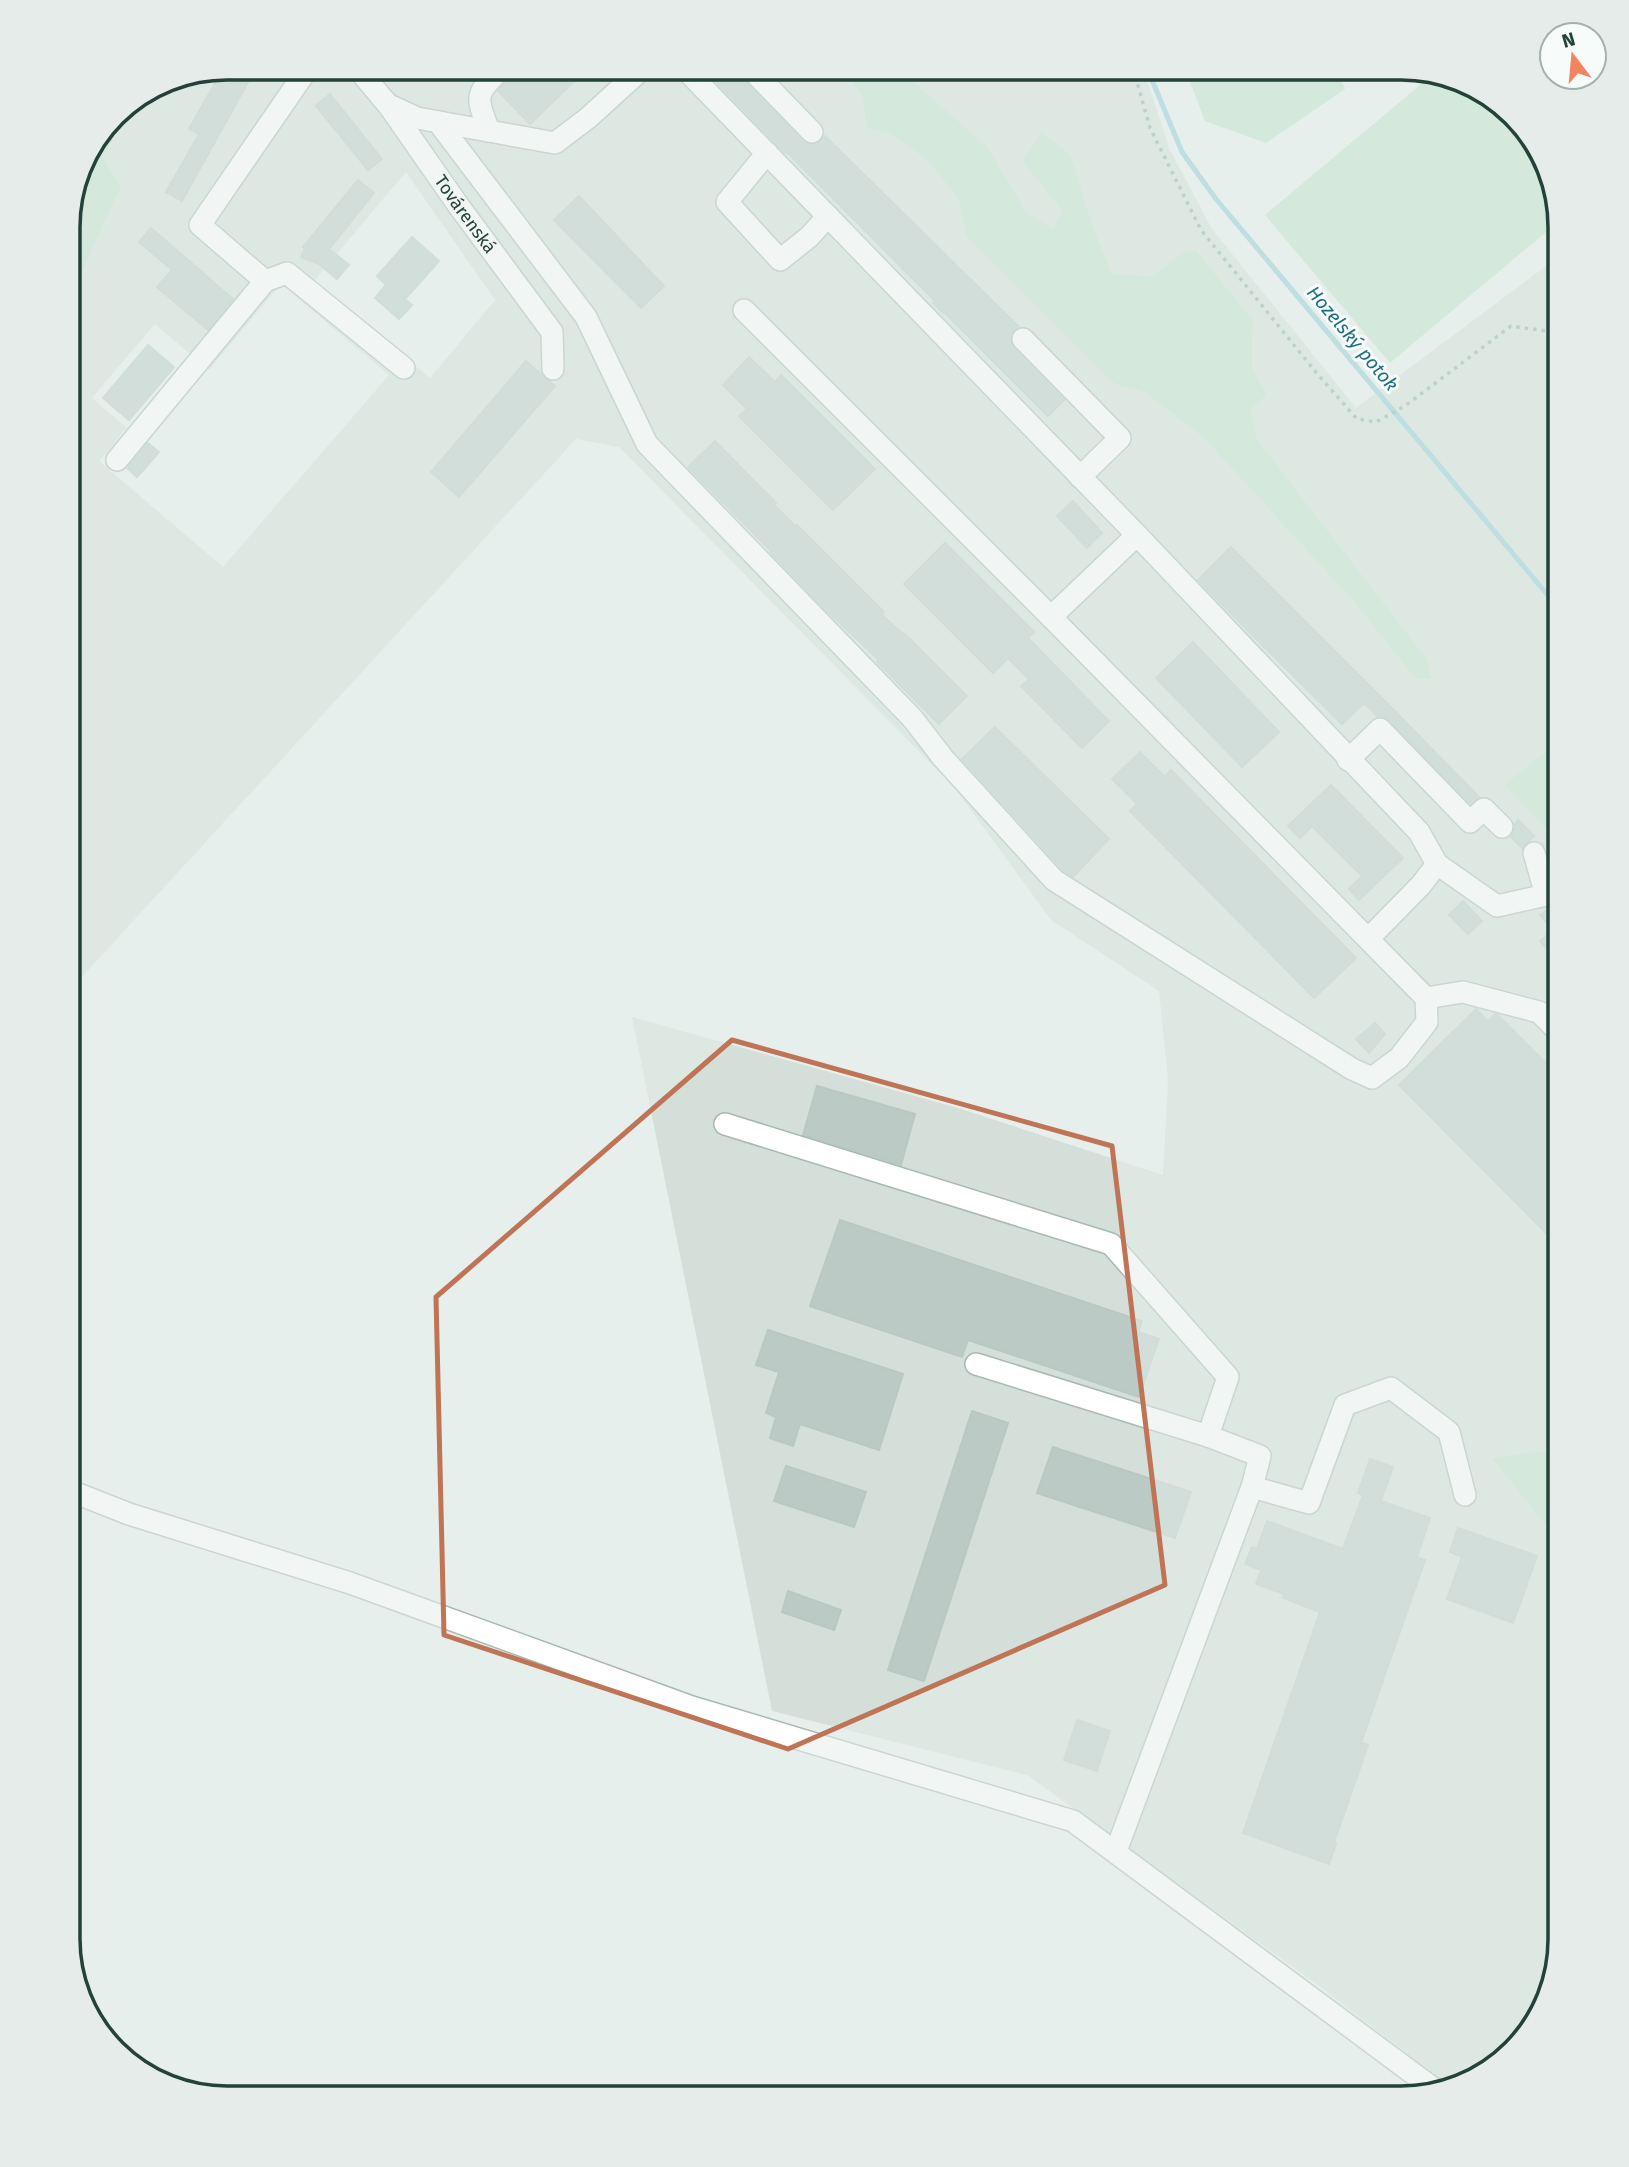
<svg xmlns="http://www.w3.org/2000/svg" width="1629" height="2167" font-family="'Fira Sans',sans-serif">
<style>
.built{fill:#d4dfda;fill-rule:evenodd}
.green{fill:#bfe0c8}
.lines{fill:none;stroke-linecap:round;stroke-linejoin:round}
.stream{stroke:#8ec9d4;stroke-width:5}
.building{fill:#bbcac4;stroke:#b8c9c2;stroke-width:2}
.minor-casing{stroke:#a8b8b2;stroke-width:24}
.path{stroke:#86b3a5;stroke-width:3.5;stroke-dasharray:3.5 5;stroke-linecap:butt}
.minor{stroke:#fff;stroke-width:21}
.marked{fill:none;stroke:#c07456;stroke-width:5;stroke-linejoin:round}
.labels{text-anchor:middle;stroke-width:6;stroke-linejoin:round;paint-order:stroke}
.street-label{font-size:18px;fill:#24423a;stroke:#f7fbf9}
.water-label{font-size:19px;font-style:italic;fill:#1c6f80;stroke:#f7fbf9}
.rim{fill:none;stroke:#24423a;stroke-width:3.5}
</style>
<rect width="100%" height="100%" fill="#e6efeb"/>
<path class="built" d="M227 68H843L863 98 866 128 889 133 927 160 958 198 966 236 1113 383 1146 393 1204 438 1355 603 1415 678 1427 659 1256 440 1249 410 1265 395 1252 367 1253 320 1195 251 1182 253 1152 276 1112 274 1090 219 1022 161 1062 210 1053 230 1026 212 986 147 898 68H1143L1170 150 1212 229 1356 408 1561 255V739L1504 785 1561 843V1449L1493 1459 1561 1544V1940L1540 2019 1490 2072 1448 2085 1315 1983 1027 1775 772 1711 632 1017 958 1108 1163 1175 1168 1080 1159 991 1051 920 954 787 619 447 576 439 68 992 69 299 121 187 103 158 115 135 111 122 122 108 167 80ZM406 172 495 300 430 378 314 281ZM281 284 389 375 223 567 99 461 127 428 92 398 155 324 209 370Z"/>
<g class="green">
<polygon points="843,68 898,68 987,147 1026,212 1053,229 1062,210 1022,161 1041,133 1070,154 1090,219 1112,274 1152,276 1182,253 1195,250 1253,320 1252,367 1266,395 1250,410 1257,440 1427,659 1431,679 1415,678 1355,603 1204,438 1146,393 1113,383 966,236 958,198 927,160 889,133 866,128 863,98"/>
<polygon points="1185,69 1337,69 1345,89 1266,143 1205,121"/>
<polygon points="1432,75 1482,90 1534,139 1559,221 1390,363 1265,215"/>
<polygon points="111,122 115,135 103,158 121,187 69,299 69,216 84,157"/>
<polygon points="1561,739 1561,843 1504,785"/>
<polygon points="1561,1449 1561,1544 1492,1458"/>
</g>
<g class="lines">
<polyline class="stream" points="1147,68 1182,152 1216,199 1561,611"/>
</g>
<g class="building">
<polygon points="256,68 182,201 166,192 199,134 189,129 223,69"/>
<polygon points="518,68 525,68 535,78 545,68 588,68 530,124 498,91"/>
<polygon points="703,68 737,68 741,77 803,142 809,145 816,144 825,136 1019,327 1010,336 1013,348 1064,400 1048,416 944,312 943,313 933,303 935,301 787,152 785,153"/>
<polygon points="330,94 382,159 368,170 316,106"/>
<polygon points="358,180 374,193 329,249 349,265 337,279 319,264 301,257 305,249 303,247"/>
<polygon points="579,196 664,286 641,308 554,220"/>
<polygon points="151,228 233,299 208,330 157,287 172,270 139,242"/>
<polygon points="412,237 439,261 405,299 412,305 399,319 375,298 386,285 377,276"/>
<polygon points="148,345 174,367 129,420 103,398"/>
<polygon points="749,357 775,382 781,375 875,469 833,510 739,416 747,409 723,385"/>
<polygon points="526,361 555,386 459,497 431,472"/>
<polygon points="715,441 776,503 774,505 796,527 797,525 884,612 881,614 904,635 905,634 967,696 939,724 877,662 879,660 825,609 770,552 771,551 688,467"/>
<polygon points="148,443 159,452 137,477 127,468"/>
<polygon points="1073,501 1102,533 1087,548 1057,516"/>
<polygon points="945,543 1034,632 1028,638 1109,721 1082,748 1021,686 1029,679 1008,658 993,673 904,584"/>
<polygon points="1231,547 1391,707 1479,797 1470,804 1389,720 1383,716 1377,716 1364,703 1342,724 1267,650 1198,580"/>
<polygon points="1193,642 1279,732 1242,767 1156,678"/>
<polygon points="995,727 1109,839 1073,877 1063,870 962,759"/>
<polygon points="1140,752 1165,777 1171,770 1356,958 1314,998 1130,811 1137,804 1112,779"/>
<polygon points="1331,785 1403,858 1359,900 1349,889 1362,876 1312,826 1300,838 1288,826"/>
<polygon points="1518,820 1534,836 1522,848 1511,837 1514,831 1515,824"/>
<polygon points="1561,897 1561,965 1540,941 1553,930 1540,915 1555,905"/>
<polygon points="1463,901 1482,921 1468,934 1449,915"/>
<polygon points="1476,1009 1488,1021 1495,1014 1498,1015 1561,1078 1561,1248 1399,1085"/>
<polygon points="1375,1023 1385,1034 1369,1053 1356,1039"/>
<polygon points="817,1086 915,1114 901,1165 803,1135"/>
<polygon points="840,1220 1142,1321 1138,1332 1159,1339 1139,1397 968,1340 962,1357 810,1306"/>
<polygon points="768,1330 903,1374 879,1450 800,1424 793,1446 770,1438 776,1417 766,1413 779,1372 756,1365"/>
<polygon points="972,1411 1008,1423 924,1681 888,1670"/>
<polygon points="1053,1447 1191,1492 1175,1538 1037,1493"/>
<polygon points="1370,1459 1393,1467 1381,1501 1430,1518 1417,1557 1425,1560 1361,1743 1368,1745 1334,1843 1336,1844 1329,1864 1243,1833 1320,1612 1283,1598 1284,1594 1256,1584 1261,1570 1245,1564 1252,1547 1257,1549 1267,1521 1343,1549 1363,1495 1358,1493"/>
<polygon points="786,1466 866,1492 854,1527 774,1501"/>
<polygon points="1458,1528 1537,1556 1513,1623 1447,1599 1462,1557 1450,1552"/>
<polygon points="788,1591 841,1610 834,1630 782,1612"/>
<polygon points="1077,1720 1110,1731 1097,1771 1064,1760"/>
</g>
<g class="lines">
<defs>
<g id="minor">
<polyline points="308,68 200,225 265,281 287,273 404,368"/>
<path id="s1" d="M357 68 389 106 458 205 552 332 553 369"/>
<polyline points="684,68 1137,535 1051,617 744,310"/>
<polyline points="750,68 812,132"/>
<polyline points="391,106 417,118 555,143 588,118 643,68"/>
<polyline points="438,122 586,317 647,444 913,719 943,758 1054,880 1352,1069 1372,1078 1399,1058 1427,1022 1426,998 1051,617"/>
<path d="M489 131C476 96 474 95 502 68"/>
<polyline points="767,153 727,202 780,260 809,237 828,216"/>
<polyline points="1023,339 1120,438 1080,477"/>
<polyline points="117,460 265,281"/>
<polyline points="1137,535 1419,832 1437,864 1421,885 1369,938"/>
<polyline points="1348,760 1380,729 1470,822 1484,809 1502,827"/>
<polyline points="1437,864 1497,906 1546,895 1534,853"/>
<polyline points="1426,998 1463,992 1539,1012 1561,1034"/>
<polyline points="725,1124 1111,1244 1228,1377 1208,1436"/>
<polyline points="976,1364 1208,1436 1260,1456 1252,1487 1116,1851"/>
<polyline points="1252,1487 1309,1503 1345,1405 1391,1388 1449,1432 1465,1495"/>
<polyline points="68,1490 129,1514 350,1583 692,1707 1073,1821 1434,2089"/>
</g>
</defs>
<use href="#minor" class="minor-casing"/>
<polyline class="path" points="1133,68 1150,128 1201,230 1319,376 1357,419 1376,422 1405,406 1511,326 1561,333"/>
<use href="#minor" class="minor"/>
</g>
<path d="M0 0H1629V2167H0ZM732 1040 1112 1146 1165 1585 788 1749 444 1635 436 1297Z" fill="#e6efeb" fill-opacity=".55" fill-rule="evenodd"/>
<path class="marked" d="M732 1040 1112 1146 1165 1585 788 1749 444 1635 436 1297Z"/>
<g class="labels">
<g class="street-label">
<text dy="6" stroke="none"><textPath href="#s1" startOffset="182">Továrenská</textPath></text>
</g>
<g class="water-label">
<text transform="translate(1353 338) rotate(50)" y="7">Hozelský potok</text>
</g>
</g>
<path d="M0 0H1629V2167H0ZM227 80H1401A147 147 0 0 1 1548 227V1939A147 147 0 0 1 1401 2086H227A147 147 0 0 1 80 1939V227A147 147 0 0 1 227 80Z" fill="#e6ecea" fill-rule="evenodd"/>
<path class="rim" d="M227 80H1401A147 147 0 0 1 1548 227V1939A147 147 0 0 1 1401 2086H227A147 147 0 0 1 80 1939V227A147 147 0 0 1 227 80Z"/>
<g transform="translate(1573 56) rotate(344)"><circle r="33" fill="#f7fbf9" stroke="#a3b1ad" stroke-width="2"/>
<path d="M0-5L12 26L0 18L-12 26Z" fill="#f4845f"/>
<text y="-10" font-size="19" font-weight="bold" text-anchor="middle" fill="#24423a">N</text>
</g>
</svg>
